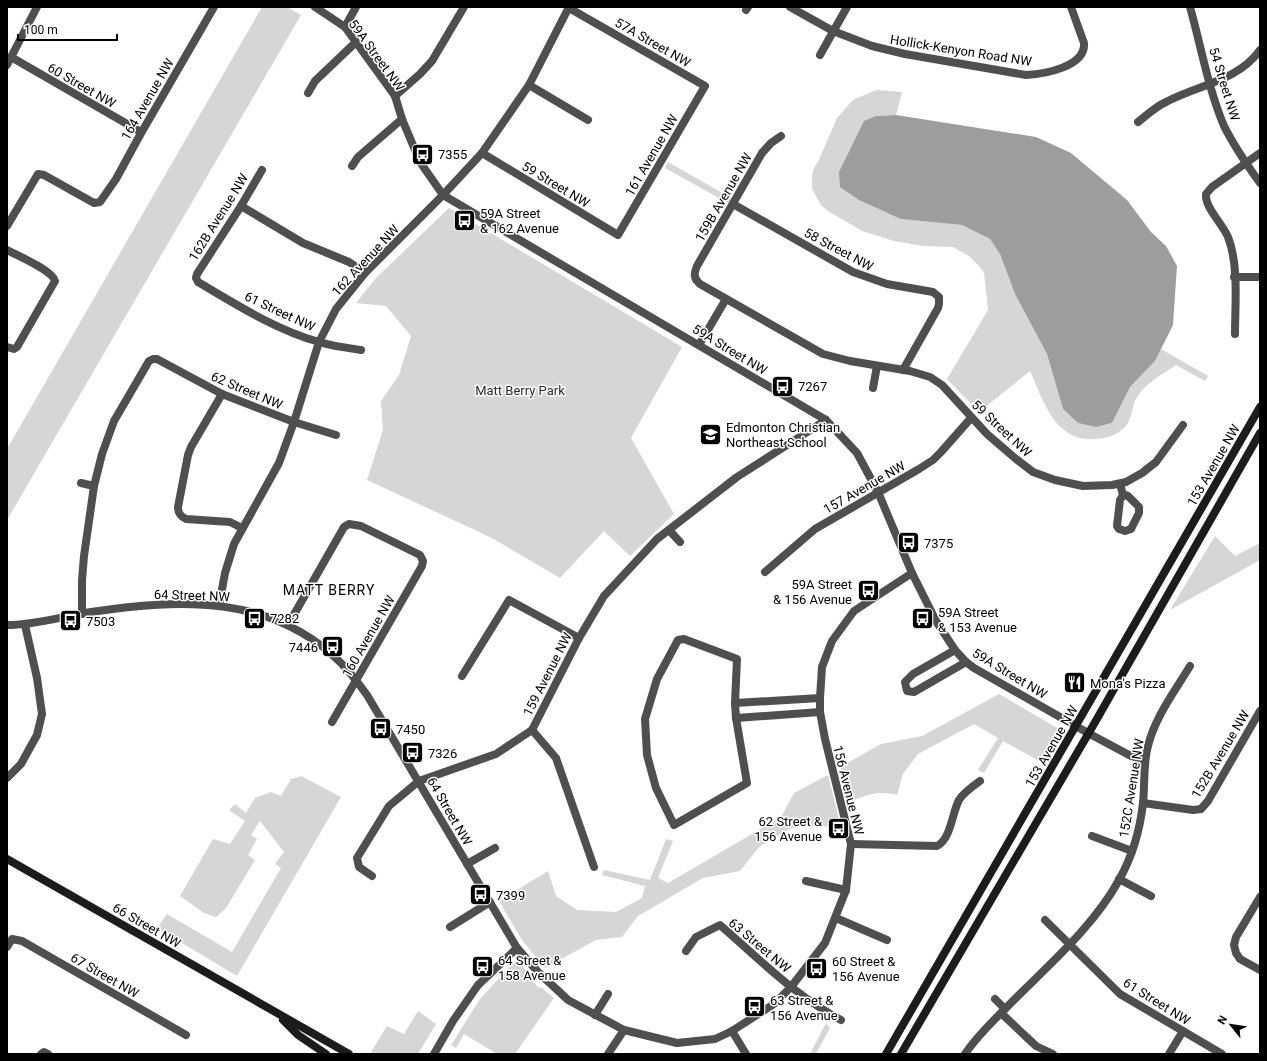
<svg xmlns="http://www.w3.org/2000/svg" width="1267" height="1061" font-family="Roboto,sans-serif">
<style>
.green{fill:#d6d6d6}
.water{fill:#9d9d9d}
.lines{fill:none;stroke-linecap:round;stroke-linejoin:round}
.minor{stroke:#4f4f4f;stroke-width:8}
.tertiary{stroke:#4f4f4f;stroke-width:8}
.secondary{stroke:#1c1c1c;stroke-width:8}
.labels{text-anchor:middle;stroke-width:3;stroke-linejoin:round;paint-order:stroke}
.street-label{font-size:13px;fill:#000;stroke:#fff}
.poi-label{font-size:13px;fill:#000;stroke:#fff;text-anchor:start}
.park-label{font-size:13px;fill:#2d2d2d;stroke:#fff}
.neighbourhood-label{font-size:14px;letter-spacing:1px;fill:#000;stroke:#fff}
</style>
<rect width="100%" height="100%" fill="#fff"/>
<g class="green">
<polygon points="262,7 287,7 301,15 7,520 7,449"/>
<path d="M876 90 902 92 896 115 876 116 901 219 962 225 990 239 1000 254 1015 294 1047 354 1063 409 1078 423 1096 427 1112 423 1130 387 1155 361 1161 349 1208 376 1205 381 1176 365C1162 375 1143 384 1135 401 1132 408 1131 420 1126 426 1117 435 1109 438 1096 439 1055 443 1043 400 1030 371L979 412 947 379 988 310 984 273 980 267 969 256 953 247 923 246 894 241 862 231 828 211 821 205 812 189V175L814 168 818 162 837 118 853 100Z"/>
<polygon points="668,162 731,198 728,203 665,168"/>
<polygon points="449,208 682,347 631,438 674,514 630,556 604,531 560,578 492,538 367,480 383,430 381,401 399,375 411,336 386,306 356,303 375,279"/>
<polygon points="1215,536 1235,556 1260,543 1260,560 1170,610"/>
<path d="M999 694 1059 729 1061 732 1043 763 1003 741 984 773 978 770 998 738 974 724 918 754 903 774 897 795C878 790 866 795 849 802L840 767 881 744 922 736Z"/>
<polygon points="828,775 841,826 794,827 760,846 740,871 703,878 638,916 622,937 596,940 545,968 522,940 499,901 548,871 556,896 577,910 616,912 642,898 645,886 602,875 604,870 650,880 666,839 673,841 658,878 668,883 781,817 794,793"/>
<polygon points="301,776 341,797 237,976 157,928 167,914 232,952 281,868 275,864 284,852 260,821 251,835 257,839 248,855 255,860 226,908 216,917 204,913 180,896 213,839 230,844 245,821 229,810 235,804 246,813 255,798 271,792 281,796 291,779"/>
<path d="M514 962C522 963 528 973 534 980L533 982 539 988 541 987 554 998 515 1054H497L464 1034 456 1048 451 1045 480 999Z"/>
<polygon points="418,1011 436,1024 418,1054 375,1054 371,1052 387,1026 404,1034"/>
<polygon points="826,1023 830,1028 816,1054 810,1054"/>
</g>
<polygon class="water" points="896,115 1036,137 1071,153 1127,200 1151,232 1166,246 1177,266 1173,325 1155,361 1130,387 1112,423 1096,427 1078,423 1063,409 1047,354 1015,294 1000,254 990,239 962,225 901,219 859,200 840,187 839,172 864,121 876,116"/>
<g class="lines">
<g class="minor">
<path d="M790 7 833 31 872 46 905 54 1026 75C1044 74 1086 67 1084 43L1071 7"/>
<polyline points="746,10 748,7"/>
<polyline points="345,27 356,7"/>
<polyline points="820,55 847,7"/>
<polyline points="11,57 141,132"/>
<polyline points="529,85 588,120"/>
<polyline points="308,93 315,81 356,42"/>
<polyline points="395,96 420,74 432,61 464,7"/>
<path d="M1138 122C1147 115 1155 107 1166 102 1198 85 1238 81 1260 50"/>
<path d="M781 136 771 143 762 153 697 266C694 273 693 278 700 284L823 354 850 361 910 371 930 377 942 385 987 434 1016 459 1033 472 1055 480 1083 486 1112 485 1126 482 1142 473 1156 462 1183 425"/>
<polyline points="482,153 618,235 705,86 569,8"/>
<polyline points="352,166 358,157 402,119"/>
<path d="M262 170 241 206 197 274 196 278 198 282C237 305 276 330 319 342 332 346 347 348 361 350"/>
<polyline points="733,204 853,272 887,284 933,292 939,297 939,304 938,308 903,370"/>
<polyline points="241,206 303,243 349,262 365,273"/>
<polyline points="7,226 38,174 44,175 94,203 100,202 116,179 140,135 214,7"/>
<path d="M7 250C18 256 52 270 55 281L17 347 14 349 7 347"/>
<polyline points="1234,277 1260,277"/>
<path d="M1235 334C1235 304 1239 265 1228 237 1222 223 1205 208 1206 194L1212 187 1260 153"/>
<polyline points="699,345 726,299"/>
<polyline points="873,388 877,366"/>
<path d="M222 394 191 447 188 455 178 507C178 513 180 516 186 519L230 522 242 528"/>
<polyline points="81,483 94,486"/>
<polyline points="1120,484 1123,495 1120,500 1117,526 1119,529 1125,531 1131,529 1139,513 1139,507 1128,496 1126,495 1123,495"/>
<polyline points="669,530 680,542"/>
<polyline points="765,572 815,529 919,469 933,460 941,452 971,418"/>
<polyline points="219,606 225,573 234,544 279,463 294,422 319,342 336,309 365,273 443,195"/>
<polyline points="82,614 82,580 84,556 94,486 102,454 114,421 149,361 153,359 157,359 222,394 294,422 336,435"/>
<polyline points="288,625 344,527 349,524 361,526 420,555 423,561 422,566 332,722"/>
<polygon points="684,639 737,659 735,703 736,718 747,783 674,825 656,788 647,755 645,719 657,679 678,640"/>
<polyline points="955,650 913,674 905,682 907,691 914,692 966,662"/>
<polyline points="462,676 509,600 579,638"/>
<polyline points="735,703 820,698"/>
<polyline points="736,718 820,712"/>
<polyline points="532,730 556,758 594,867"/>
<polyline points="1088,733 1131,756 1145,760"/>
<polyline points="1143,803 1193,810 1201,809 1208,801 1260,711"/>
<polyline points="1092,836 1132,851"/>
<path d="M851 844 937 846C951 839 952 813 959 800 964 792 973 786 980 781"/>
<polyline points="467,864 495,848"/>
<polyline points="372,876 359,867 357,858 389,806 419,781 496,754 532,730 579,638 604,596 657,539 737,477 826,420"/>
<polyline points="1119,879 1151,896"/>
<polyline points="806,881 846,890"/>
<polyline points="1260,897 1236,937 1234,945 1236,953 1240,959 1260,970"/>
<polyline points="836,918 887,940"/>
<polyline points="1045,920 1120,994 1222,1054"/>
<polyline points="450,927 490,902"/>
<polyline points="7,947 12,939 22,941 186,1035"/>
<path d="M686 951 696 937 720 925C758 958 795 996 841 1020"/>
<polyline points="995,999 1005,1009"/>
<polyline points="1001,1013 1036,1046 1053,1054"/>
<polyline points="595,1015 608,994"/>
<polyline points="732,1031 746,1054"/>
<polyline points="41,1054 44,1052 48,1054"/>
<polyline points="608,1054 624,1030"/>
<path d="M965 1054C977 1036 992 1022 1007 1007 1046 967 1092 929 1119 880 1132 857 1140 830 1143 803 1145 784 1143 764 1148 746 1155 717 1175 691 1190 666"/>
<polyline points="1169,1054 1183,1031"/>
</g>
<g class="tertiary">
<polyline points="315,7 345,27 395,96 402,119 420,162 443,195 826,420 857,453 878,492 912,573 936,621 955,650 966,662 974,668 1088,733"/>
<path d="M1190 7C1201 46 1208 88 1224 126 1234 146 1247 165 1260 183"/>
<polyline points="7,65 37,7"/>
<polyline points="443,195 482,153 529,85 569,7"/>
<path d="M7 625C36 625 63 616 91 612 180 599 271 594 340 662 350 672 359 684 367 695L517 948 538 972 568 1000 624 1030 677 1043 715 1039 732 1031 774 1004 791 987 825 943 846 890 851 844 825 739 820 712V698L822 667 832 641 854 611 912 573"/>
<polyline points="7,778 21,764 37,735 42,714 37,678 25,625"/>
<polyline points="434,1054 453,1021 478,985 517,948"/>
</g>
<g class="secondary">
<polyline points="7,859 349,1054"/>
<polyline points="283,1020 298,1035 326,1054"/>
<path d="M886 1054C1011 839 1135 623 1260 407"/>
<polyline points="901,1054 1094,724 1260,433"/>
</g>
</g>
<defs>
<symbol id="bus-square" viewBox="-11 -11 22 22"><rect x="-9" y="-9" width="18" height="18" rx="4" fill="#000" stroke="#fff"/><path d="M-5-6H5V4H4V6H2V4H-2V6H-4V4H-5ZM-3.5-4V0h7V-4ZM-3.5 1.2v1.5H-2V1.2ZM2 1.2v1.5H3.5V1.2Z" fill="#fff"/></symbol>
<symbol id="school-square" viewBox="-11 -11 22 22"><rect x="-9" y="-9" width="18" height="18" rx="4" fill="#000" stroke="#fff"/><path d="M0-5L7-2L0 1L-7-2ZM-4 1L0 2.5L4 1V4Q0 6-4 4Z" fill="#fff"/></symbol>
<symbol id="restaurant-square" viewBox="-11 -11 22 22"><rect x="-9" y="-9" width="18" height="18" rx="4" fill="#000" stroke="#fff"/><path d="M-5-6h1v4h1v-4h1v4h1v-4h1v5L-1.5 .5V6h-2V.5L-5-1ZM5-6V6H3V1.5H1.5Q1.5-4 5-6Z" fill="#fff"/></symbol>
</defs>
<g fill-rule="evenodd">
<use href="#bus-square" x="410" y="142" width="25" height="25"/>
<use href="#bus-square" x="452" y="208" width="25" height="25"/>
<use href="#bus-square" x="770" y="374" width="25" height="25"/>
<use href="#school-square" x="698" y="422" width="25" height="25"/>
<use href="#bus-square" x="896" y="530" width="25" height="25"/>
<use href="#bus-square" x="856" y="578" width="25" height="25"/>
<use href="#bus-square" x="242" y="606" width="25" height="25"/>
<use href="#bus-square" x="910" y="606" width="25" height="25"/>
<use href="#bus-square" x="58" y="608" width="25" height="25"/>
<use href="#bus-square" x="320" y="634" width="25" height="25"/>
<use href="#restaurant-square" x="1062" y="670" width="25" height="25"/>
<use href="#bus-square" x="368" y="716" width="25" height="25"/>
<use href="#bus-square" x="400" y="740" width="25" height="25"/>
<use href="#bus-square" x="826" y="816" width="25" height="25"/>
<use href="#bus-square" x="468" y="882" width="25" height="25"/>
<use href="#bus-square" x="470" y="954" width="25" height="25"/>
<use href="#bus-square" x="804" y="956" width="25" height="25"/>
<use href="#bus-square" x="742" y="994" width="25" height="25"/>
</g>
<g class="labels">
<g class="street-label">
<text transform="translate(653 42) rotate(30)" y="5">57A Street NW</text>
<text transform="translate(961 50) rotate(9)" y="5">Hollick-Kenyon Road NW</text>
<text transform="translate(377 55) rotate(54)" y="5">59A Street NW</text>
<text transform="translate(1225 84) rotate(73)" y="5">54 Street NW</text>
<text transform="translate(82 85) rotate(30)" y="5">60 Street NW</text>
<text transform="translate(147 99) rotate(-60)" y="5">164 Avenue NW</text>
<text transform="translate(651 155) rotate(-60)" y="5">161 Avenue NW</text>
<text transform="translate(556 184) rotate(31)" y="5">59 Street NW</text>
<text transform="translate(723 197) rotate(-60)" y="5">159B Avenue NW</text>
<text transform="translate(218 217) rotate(-58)" y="5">162B Avenue NW</text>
<text transform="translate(839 249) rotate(28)" y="5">58 Street NW</text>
<text transform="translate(365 260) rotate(-47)" y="5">162 Avenue NW</text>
<text transform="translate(280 311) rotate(25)" y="5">61 Street NW</text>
<text transform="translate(730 349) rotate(31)" y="5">59A Street NW</text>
<text transform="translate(247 390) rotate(23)" y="5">62 Street NW</text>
<text transform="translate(1002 428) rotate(43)" y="5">59 Street NW</text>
<text transform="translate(1213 465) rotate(-60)" y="5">153 Avenue NW</text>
<text transform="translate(864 487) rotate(-30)" y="5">157 Avenue NW</text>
<text transform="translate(192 595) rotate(2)" y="5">64 Street NW</text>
<text transform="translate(368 636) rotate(-60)" y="5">160 Avenue NW</text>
<text transform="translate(1010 673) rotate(31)" y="5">59A Street NW</text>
<text transform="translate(547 674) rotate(-63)" y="5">159 Avenue NW</text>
<text transform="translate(1051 746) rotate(-60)" y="5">153 Avenue NW</text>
<text transform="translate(1220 754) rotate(-59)" y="5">152B Avenue NW</text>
<text transform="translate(1131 788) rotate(-81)" y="5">152C Avenue NW</text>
<text transform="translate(849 790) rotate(76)" y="5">156 Avenue NW</text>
<text transform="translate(450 811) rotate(60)" y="5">64 Street NW</text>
<text transform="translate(147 925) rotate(30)" y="5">66 Street NW</text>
<text transform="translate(760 945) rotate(40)" y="5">63 Street NW</text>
<text transform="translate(105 975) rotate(30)" y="5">67 Street NW</text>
<text transform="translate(1157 1001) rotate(32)" y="5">61 Street NW</text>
</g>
<g class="poi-label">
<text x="438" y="159">7355</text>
<text x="480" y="218">59A Street<tspan x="480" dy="15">&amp; 162 Avenue</tspan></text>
<text x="798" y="391">7267</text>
<text x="726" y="432">Edmonton Christian<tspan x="726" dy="15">Northeast School</tspan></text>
<text x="924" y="548">7375</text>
<text x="852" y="589" text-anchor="end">59A Street<tspan x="852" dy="15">&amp; 156 Avenue</tspan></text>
<text x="938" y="617">59A Street<tspan x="938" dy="15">&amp; 153 Avenue</tspan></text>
<text x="270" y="623">7282</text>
<text x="86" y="626">7503</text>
<text x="318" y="652" text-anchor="end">7446</text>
<text x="1090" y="688">Mona's Pizza</text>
<text x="396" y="734">7450</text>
<text x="428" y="758">7326</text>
<text x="822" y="826" text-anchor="end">62 Street &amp;<tspan x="822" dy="15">156 Avenue</tspan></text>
<text x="496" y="900">7399</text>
<text x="498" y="965">64 Street &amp;<tspan x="498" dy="15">158 Avenue</tspan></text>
<text x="832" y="966">60 Street &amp;<tspan x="832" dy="15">156 Avenue</tspan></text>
<text x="770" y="1005">63 Street &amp;<tspan x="770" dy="15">156 Avenue</tspan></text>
</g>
<g class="park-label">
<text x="520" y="395">Matt Berry Park</text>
</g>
<g class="neighbourhood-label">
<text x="329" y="595">MATT BERRY</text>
</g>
</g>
<rect width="1267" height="1061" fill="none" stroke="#000000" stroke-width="16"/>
<g transform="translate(1231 1025) rotate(300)" stroke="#ffffff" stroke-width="3" paint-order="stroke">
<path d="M0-3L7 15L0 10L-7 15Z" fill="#000000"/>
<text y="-6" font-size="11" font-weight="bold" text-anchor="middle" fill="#000000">N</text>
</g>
<path d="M18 34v6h99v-6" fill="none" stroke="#000000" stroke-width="2"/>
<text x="24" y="34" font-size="12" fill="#000000" stroke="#ffffff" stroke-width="3" paint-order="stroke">100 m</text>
</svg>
